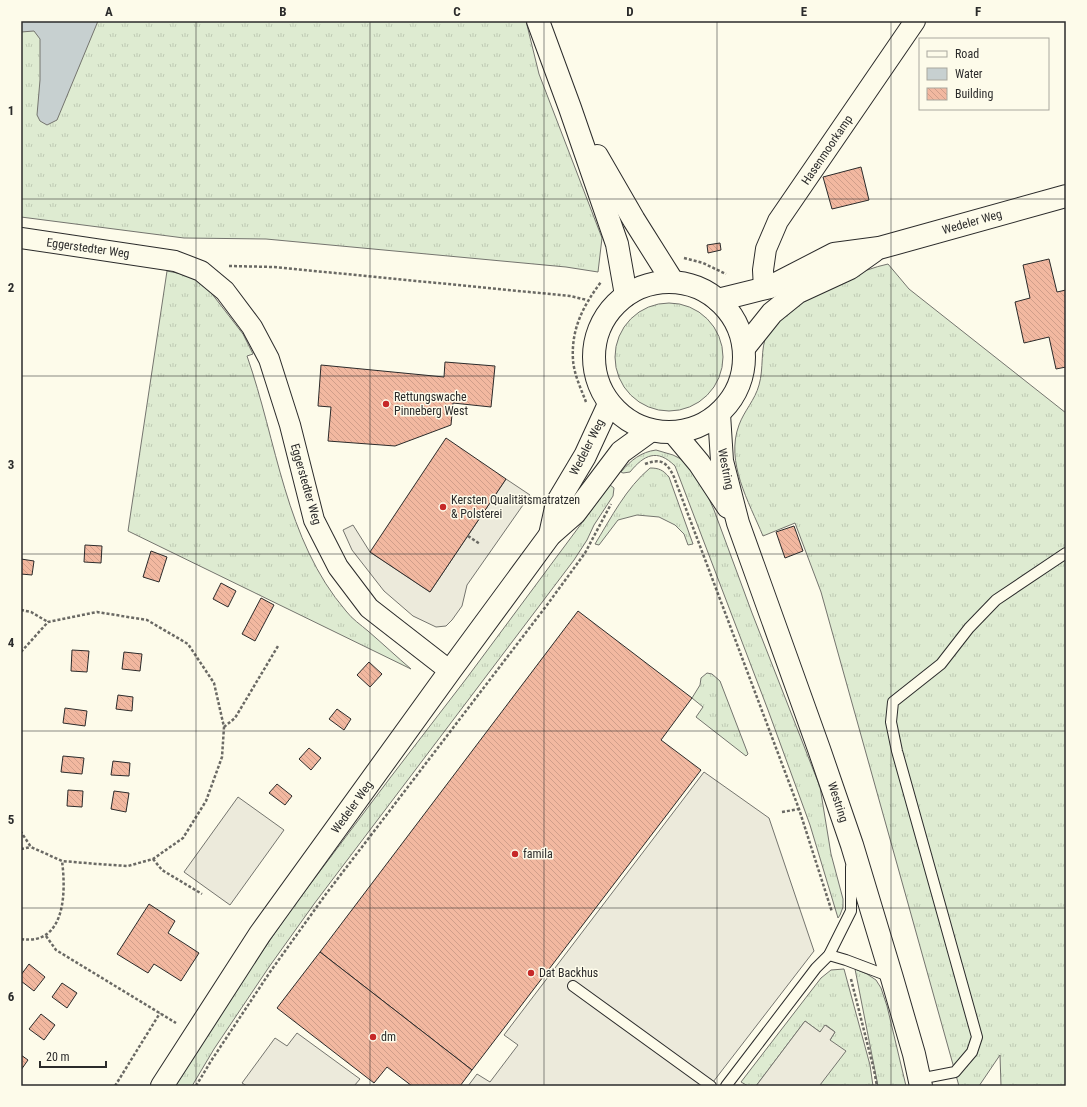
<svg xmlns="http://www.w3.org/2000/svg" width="1087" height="1107" font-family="'Roboto Condensed',sans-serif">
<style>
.grass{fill:url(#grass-tufts);stroke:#74746e}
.parking{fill:#eceadb;stroke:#74746e}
.water{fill:#c7d0d0;stroke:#74746e}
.building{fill:url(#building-back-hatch);stroke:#2b2b2b}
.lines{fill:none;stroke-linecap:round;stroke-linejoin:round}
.service-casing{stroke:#2b2b2b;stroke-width:12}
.minor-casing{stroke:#2b2b2b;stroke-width:22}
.secondary-casing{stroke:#2b2b2b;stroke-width:24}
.primary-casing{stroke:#2b2b2b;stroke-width:24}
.path{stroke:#6a6964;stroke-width:2.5;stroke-dasharray:3 2;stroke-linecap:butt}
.service{stroke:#fdfbea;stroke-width:10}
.minor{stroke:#fdfbea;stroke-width:20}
.secondary{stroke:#fdfbea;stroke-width:22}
.primary{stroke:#fdfbea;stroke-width:22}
.grid{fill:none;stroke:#2b2b2b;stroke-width:1;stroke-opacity:0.55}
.poi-dot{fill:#c62828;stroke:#fdfbea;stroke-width:1.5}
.labels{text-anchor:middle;stroke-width:3;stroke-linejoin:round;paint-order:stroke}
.street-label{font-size:12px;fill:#2b2b2b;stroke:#fdfbea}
.poi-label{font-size:12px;fill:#2b2b2b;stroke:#fdfbea;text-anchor:start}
.neatline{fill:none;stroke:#2b2b2b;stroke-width:1.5}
.grid-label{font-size:13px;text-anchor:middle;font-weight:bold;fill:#2b2b2b}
</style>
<defs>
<pattern id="grass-tufts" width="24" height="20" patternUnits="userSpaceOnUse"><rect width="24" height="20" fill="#deebd1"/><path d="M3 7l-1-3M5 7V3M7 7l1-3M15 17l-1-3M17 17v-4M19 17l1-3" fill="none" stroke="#bfcab4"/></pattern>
<pattern id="building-back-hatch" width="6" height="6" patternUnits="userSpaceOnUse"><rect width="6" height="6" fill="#f2b8a0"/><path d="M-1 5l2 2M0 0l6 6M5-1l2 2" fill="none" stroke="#d09e8a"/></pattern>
</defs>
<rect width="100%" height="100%" fill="#fdfbea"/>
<g class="grass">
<polygon points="21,21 526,21 539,74 602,238 598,272 566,267 266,239 184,238 21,217"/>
<path d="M888 264 909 289 1066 413V1086H1001L1000 1055 979 1086H959L821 592 795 523 763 536C749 502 725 462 739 425 744 411 755 400 759 385 764 368 760 349 767 334 770 328 776 318 781 314 790 307 801 303 811 298 836 284 860 270 888 264Z"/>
<path d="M167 271 192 276 209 290 243 334 253 354 247 356C277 441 285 540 346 611 352 619 361 625 368 631 383 644 397 657 411 669L128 531Z"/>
<circle cx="669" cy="357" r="54"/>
<path d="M656 450 673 455 683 460 690 466 705 490 714 510 752 613 820 787 831 854 843 899V907L840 915 838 918 810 825 768 710 675 466C657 448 644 455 630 472L623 473 621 472C631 460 641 452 656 450Z"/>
<path d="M650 468C659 468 663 470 669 477L693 544 688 545 684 534 675 525 659 517 637 515 618 520 599 545 595 544C611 518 626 488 650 468Z"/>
<polygon points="610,485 614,488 613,496 594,525 587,540 574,560 314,904 269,967 214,1049 192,1086 174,1086 236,989 293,907 390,778 466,679"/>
<polygon points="707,673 712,674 720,681 748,754 746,756 696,717 703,707 692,698 700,685 701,678"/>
<polygon points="844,969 870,1065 873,1086 820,1085 830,1040 835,1032 826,1025 820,1032 805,1021 756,1086 748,1086 741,1082 821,978 831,970"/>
<polygon points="855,969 867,974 876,980 881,988 887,1006 906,1086 878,1086"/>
</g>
<g class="parking">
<polygon points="506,479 530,495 467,585 462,606 452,620 446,626 436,627 413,616 384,591 352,550 343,530 353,525 370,552 430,592"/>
<polygon points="704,772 769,818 814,951 710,1086 468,1086 477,1074 490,1082 518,1045 504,1035"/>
<polygon points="238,797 284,830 230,905 184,872"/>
<polygon points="805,1021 820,1032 825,1025 835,1032 830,1040 846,1051 820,1085 822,1086 756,1086"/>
<polygon points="297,1033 360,1079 354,1086 247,1086 242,1083 275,1038 287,1046"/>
</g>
<polygon class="water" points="21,21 98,21 57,120 47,125 40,121 37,115 40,80 40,39 34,31 21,32"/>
<g class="building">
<polygon points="861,167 869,200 832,209 823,177"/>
<polygon points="720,243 721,250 708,253 707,245"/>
<polygon points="1049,259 1057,292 1066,290 1066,367 1056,369 1049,337 1024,343 1015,302 1030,298 1023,265"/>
<polygon points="445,362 495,366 491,407 453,403 451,425 395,446 328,441 331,407 318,406 321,365 444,377"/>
<polygon points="446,438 506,479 430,592 370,552"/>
<polygon points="794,526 803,551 785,558 776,532"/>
<polygon points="85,545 102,546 101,563 84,562"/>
<polygon points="151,551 167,557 159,582 143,577"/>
<polygon points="21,559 34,561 32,575 21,574"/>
<polygon points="221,583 236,591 228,607 213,599"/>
<polygon points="261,598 274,605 255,641 242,634"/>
<polygon points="578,611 692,698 661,740 701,770 472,1070 320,952"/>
<polygon points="72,650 89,651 87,672 71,671"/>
<polygon points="124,652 142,654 140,671 122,669"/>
<polygon points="369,662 382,674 370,687 357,675"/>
<polygon points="118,695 133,697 132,711 116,709"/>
<polygon points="65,708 87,711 85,726 63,723"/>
<polygon points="337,709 351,719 344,730 329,719"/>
<polygon points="309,748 321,758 311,770 299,759"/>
<polygon points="63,756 84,758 82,774 61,772"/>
<polygon points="113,761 130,763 129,776 111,775"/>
<polygon points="277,784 292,796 285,805 269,793"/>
<polygon points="68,790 83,791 82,807 67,806"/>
<polygon points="114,791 129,793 126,812 111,809"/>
<polygon points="149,904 175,921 168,933 199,953 181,981 154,964 148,973 117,954"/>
<polygon points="320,952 472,1070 460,1086 412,1086 387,1067 374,1083 277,1008"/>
<polygon points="29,964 45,977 34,991 21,981 21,975"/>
<polygon points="62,983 77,993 67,1008 52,997"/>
<polygon points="41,1014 55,1025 44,1040 29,1029"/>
<polygon points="21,1055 28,1060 21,1070"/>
</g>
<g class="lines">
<defs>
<g id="service">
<polyline points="829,955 846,960 891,977"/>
<polyline points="573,986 711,1086"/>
<polyline points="919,1079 955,1072 972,1052 977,1037 897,751 891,722 893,702 941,664 969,628 996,600 1066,553"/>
<polyline points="726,1086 816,968 829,955 851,911 851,867"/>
</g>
<g id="minor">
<polyline points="21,238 175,261 201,271 225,291 252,327 269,359 290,425 314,520 338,567 369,608 450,671"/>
<polyline points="764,289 763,270 766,249 778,221 915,21"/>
</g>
<g id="secondary">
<polyline points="718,300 770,287 834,254 879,248 1066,196"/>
<polyline points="744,348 772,313 798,292 850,268 874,251"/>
<polyline points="550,535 557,503 585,456 609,404"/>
<polyline points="162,1086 260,934 450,671 550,535 575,513 621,452 650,431"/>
</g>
<g id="primary">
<polyline points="538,21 570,108 617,244 626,295"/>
<polyline points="597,156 634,220 673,282"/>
<circle cx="669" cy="357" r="75"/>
<polyline points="719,414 722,461 738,523 819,749 852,845 892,978 914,1054 921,1086"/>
<polyline points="674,433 699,463 728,507"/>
</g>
</defs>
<use href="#service" class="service-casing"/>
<use href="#minor" class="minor-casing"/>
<use href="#secondary" class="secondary-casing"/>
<use href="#primary" class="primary-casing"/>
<g class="path">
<polyline points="684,258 703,263 726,274"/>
<polyline points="229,266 274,267 570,296 587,300"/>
<path d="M586 402C581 389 574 374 573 360 571 329 583 306 601 282"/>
<path d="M645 464C661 458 667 462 674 477L799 809 832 912"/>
<polyline points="468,536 480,544"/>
<polyline points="21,610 31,612 48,622"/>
<polyline points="21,652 48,622 97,612 147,620 188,644 214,683 224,727 222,757 206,801 183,838 153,859 128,866 97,864 62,861 31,847 21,832"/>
<polyline points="224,727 235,718 278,646"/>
<polyline points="782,812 799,809"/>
<polyline points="21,849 31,847"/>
<polyline points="153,859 162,870 202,894"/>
<polyline points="46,936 56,950 176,1023"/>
<path d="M21 939C66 946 66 891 62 861"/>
<polyline points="851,979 874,1070 877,1086"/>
<polyline points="115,1086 160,1013"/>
<polyline points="196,1086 211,1061 270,972 326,894 547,605 585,553 611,504"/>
</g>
<use href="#service" class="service"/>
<use href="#minor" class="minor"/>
<use href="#secondary" class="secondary"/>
<use href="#primary" class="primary"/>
</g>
<path class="grid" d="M196 21V1086M370 21V1086M544 21V1086M717 21V1086M891 21V1086M21 199H1066M21 376H1066M21 554H1066M21 731H1066M21 908H1066"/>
<g class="poi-dot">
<circle cx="386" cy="404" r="4"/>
<circle cx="443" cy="507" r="4"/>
<circle cx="515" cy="854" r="4"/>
<circle cx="531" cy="973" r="4"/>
<circle cx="373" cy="1037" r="4"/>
</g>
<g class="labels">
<g class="street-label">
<text transform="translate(827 150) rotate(-56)" y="4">Hasenmoorkamp</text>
<text transform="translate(972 222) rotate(-16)" y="4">Wedeler Weg</text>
<text transform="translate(88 248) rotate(8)" y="4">Eggerstedter Weg</text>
<text transform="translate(587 447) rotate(-63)" y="4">Wedeler Weg</text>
<text transform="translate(726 469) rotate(79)" y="4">Westring</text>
<text transform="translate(306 484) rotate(74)" y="4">Eggerstedter Weg</text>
<text transform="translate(838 802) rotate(72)" y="4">Westring</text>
<text transform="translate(352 807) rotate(-54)" y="4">Wedeler Weg</text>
</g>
<g class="poi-label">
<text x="394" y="401">Rettungswache<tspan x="394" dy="14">Pinneberg West</tspan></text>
<text x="451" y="504">Kersten Qualitätsmatratzen<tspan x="451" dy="14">&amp; Polsterei</tspan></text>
<text x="523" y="858">famila</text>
<text x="539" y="977">Dat Backhus</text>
<text x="381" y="1041">dm</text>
</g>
</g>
<rect width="1087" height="1107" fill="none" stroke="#fdfbea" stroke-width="44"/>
<rect x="919" y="38" width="130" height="72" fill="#fdfbea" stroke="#a9a89e"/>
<rect x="927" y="51" width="20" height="6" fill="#fdfbea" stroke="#a9a89e"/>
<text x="955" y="58" font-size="12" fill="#2b2b2b">Road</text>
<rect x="927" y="68" width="20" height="12" fill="#c7d0d0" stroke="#a9a89e"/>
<text x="955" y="78" font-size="12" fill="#2b2b2b">Water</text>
<rect x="927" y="88" width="20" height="12" fill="url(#building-back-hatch)" stroke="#a9a89e"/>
<text x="955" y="98" font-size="12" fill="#2b2b2b">Building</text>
<path d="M40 1061v6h66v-6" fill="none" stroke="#2b2b2b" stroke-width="2"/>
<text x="46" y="1061" font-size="12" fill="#2b2b2b" stroke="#fdfbea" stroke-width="3" paint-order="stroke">20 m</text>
<rect x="22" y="22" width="1043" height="1063" class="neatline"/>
<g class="grid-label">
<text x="109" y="16">A</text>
<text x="283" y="16">B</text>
<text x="457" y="16">C</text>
<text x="630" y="16">D</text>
<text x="804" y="16">E</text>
<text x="978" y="16">F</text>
<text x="11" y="115">1</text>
<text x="11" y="292">2</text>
<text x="11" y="469">3</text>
<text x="11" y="647">4</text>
<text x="11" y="824">5</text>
<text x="11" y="1001">6</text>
</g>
</svg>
